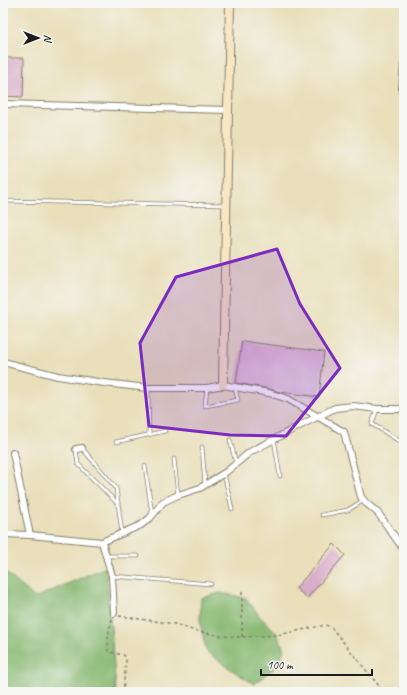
<svg xmlns="http://www.w3.org/2000/svg" width="407" height="695" font-family="Caveat,sans-serif">
<style>
.forest{fill:#89b973;stroke:#526a48}
.building{fill:#d9adc9}
.lines{fill:none;stroke-linecap:round;stroke-linejoin:round}
.lane-casing{stroke:#827e6b;stroke-width:4.5}
.street-casing{stroke:#827e6b;stroke-width:8}
.secondary-casing{stroke:#827e6b;stroke-width:10}
.path{stroke:#827e6b;stroke-width:1.5;stroke-dasharray:3 3;stroke-linecap:butt}
.lane{stroke:#fff;stroke-width:3}
.street{stroke:#fff;stroke-width:6}
.secondary{stroke:#f9e7c3;stroke-width:8}
.marked{fill:#7b2cbf;fill-opacity:0.2;stroke:#7b2cbf;stroke-width:3;stroke-linejoin:round}
</style>
<rect width="100%" height="100%" fill="#f6f6f2"/>
<filter id="ink" filterUnits="userSpaceOnUse"><feTurbulence type="fractalNoise" baseFrequency=".025" numOctaves="2"/><feDisplacementMap in="SourceGraphic" scale="8" xChannelSelector="R" yChannelSelector="G"/><feConvolveMatrix kernelMatrix="1 2 1 2 8 2 1 2 1" color-interpolation-filters="sRGB"/></filter>
<filter id="wash" filterUnits="userSpaceOnUse"><feTurbulence type="fractalNoise" baseFrequency=".012" numOctaves="4" result="noise"/><feDisplacementMap in="SourceGraphic" scale="16" xChannelSelector="R" yChannelSelector="G"/><feGaussianBlur stdDeviation="0.9" result="paint"/><feColorMatrix in="noise" values="0 0 0 0 0 0 0 0 0 0 0 0 0 0 0 0 0 1.4 0 .05"/><feComposite in="paint" operator="in"/></filter>
<g filter="url(#wash)">
<rect width="100%" height="100%" fill="#e9dfba"/>
<g class="forest">
<polygon points="106,567 116,692 3,692 3,570 35,598"/>
<polygon points="220,593 246,598 260,617 276,632 284,649 279,664 254,684 232,670 206,651 200,621 201,598"/>
</g>
<g id="blocks">
<g class="building">
<polygon points="3,58 24,58 23,97 3,96"/>
<polygon points="242,341 324,352 319,397 280,392 270,389 236,383"/>
<polygon points="334,544 345,555 307,598 296,588"/>
</g>
</g>
</g>
<g filter="url(#ink)">
<use href="#blocks" fill-opacity="0" stroke="#827e6b" stroke-width="1"/>
<g class="lines">
<defs>
<g id="lane">
<polyline points="3,201 225,205"/>
<polyline points="148,388 149,434"/>
<polyline points="207,388 205,406 238,400 235,388"/>
<polyline points="377,409 372,424 404,444"/>
<polyline points="274,439 280,476"/>
<polyline points="230,440 236,463"/>
<polyline points="116,442 165,431"/>
<polyline points="202,447 205,484"/>
<polyline points="82,448 116,488 122,533"/>
<polyline points="76,449 78,464 118,504"/>
<polyline points="174,459 178,495"/>
<polyline points="145,466 152,514"/>
<polyline points="224,473 232,509"/>
<polyline points="322,515 348,510 364,500"/>
<polyline points="106,556 138,556"/>
<polyline points="112,576 211,584"/>
</g>
<g id="street">
<polyline points="404,64 402,91 404,96"/>
<polyline points="3,104 228,110"/>
<polyline points="3,362 58,376 104,383 148,388 207,388 223,385 269,393 288,399 344,432 361,497 366,503 378,513 404,550"/>
<polyline points="76,449 82,448"/>
<polyline points="13,453 30,535"/>
<polyline points="3,534 30,535 102,542 141,525 150,518 163,502 178,495 200,488 226,472 250,452 305,423 335,408 353,406 377,409 404,409"/>
<polyline points="102,542 112,576 114,613"/>
</g>
<polyline id="secondary" points="223,385 230,3"/>
</defs>
<use href="#lane" class="lane-casing"/>
<use href="#street" class="street-casing"/>
<use href="#secondary" class="secondary-casing"/>
<g class="path">
<polyline points="119,616 175,624 195,631 222,636 242,637 278,635 325,625 331,627 384,692"/>
<polyline points="112,619 108,636 108,651 113,653 124,655 126,660 123,692"/>
<polyline points="242,637 242,592"/>
</g>
<use href="#lane" class="lane"/>
<use href="#street" class="street"/>
<use href="#secondary" class="secondary"/>
</g>
</g>
<path class="marked" d="M277 249 300 304 340 368 286 436 230 435 149 426 140 343 176 277Z"/>
<rect width="407" height="695" fill="none" stroke="#f6f6f2" stroke-width="16"/>
<g transform="translate(38 38) rotate(90)" stroke="#f6f6f2" stroke-width="3" paint-order="stroke">
<path d="M0-3L7 15L0 10L-7 15Z" fill="#1c1c1c"/>
<text y="-6" font-size="11" font-weight="bold" text-anchor="middle" fill="#1c1c1c">N</text>
</g>
<path d="M261 669v6h111v-6" fill="none" stroke="#1c1c1c" stroke-width="2"/>
<text x="267" y="669" font-size="12" fill="#1c1c1c" stroke="#f6f6f2" stroke-width="3" paint-order="stroke">100 m</text>
</svg>
